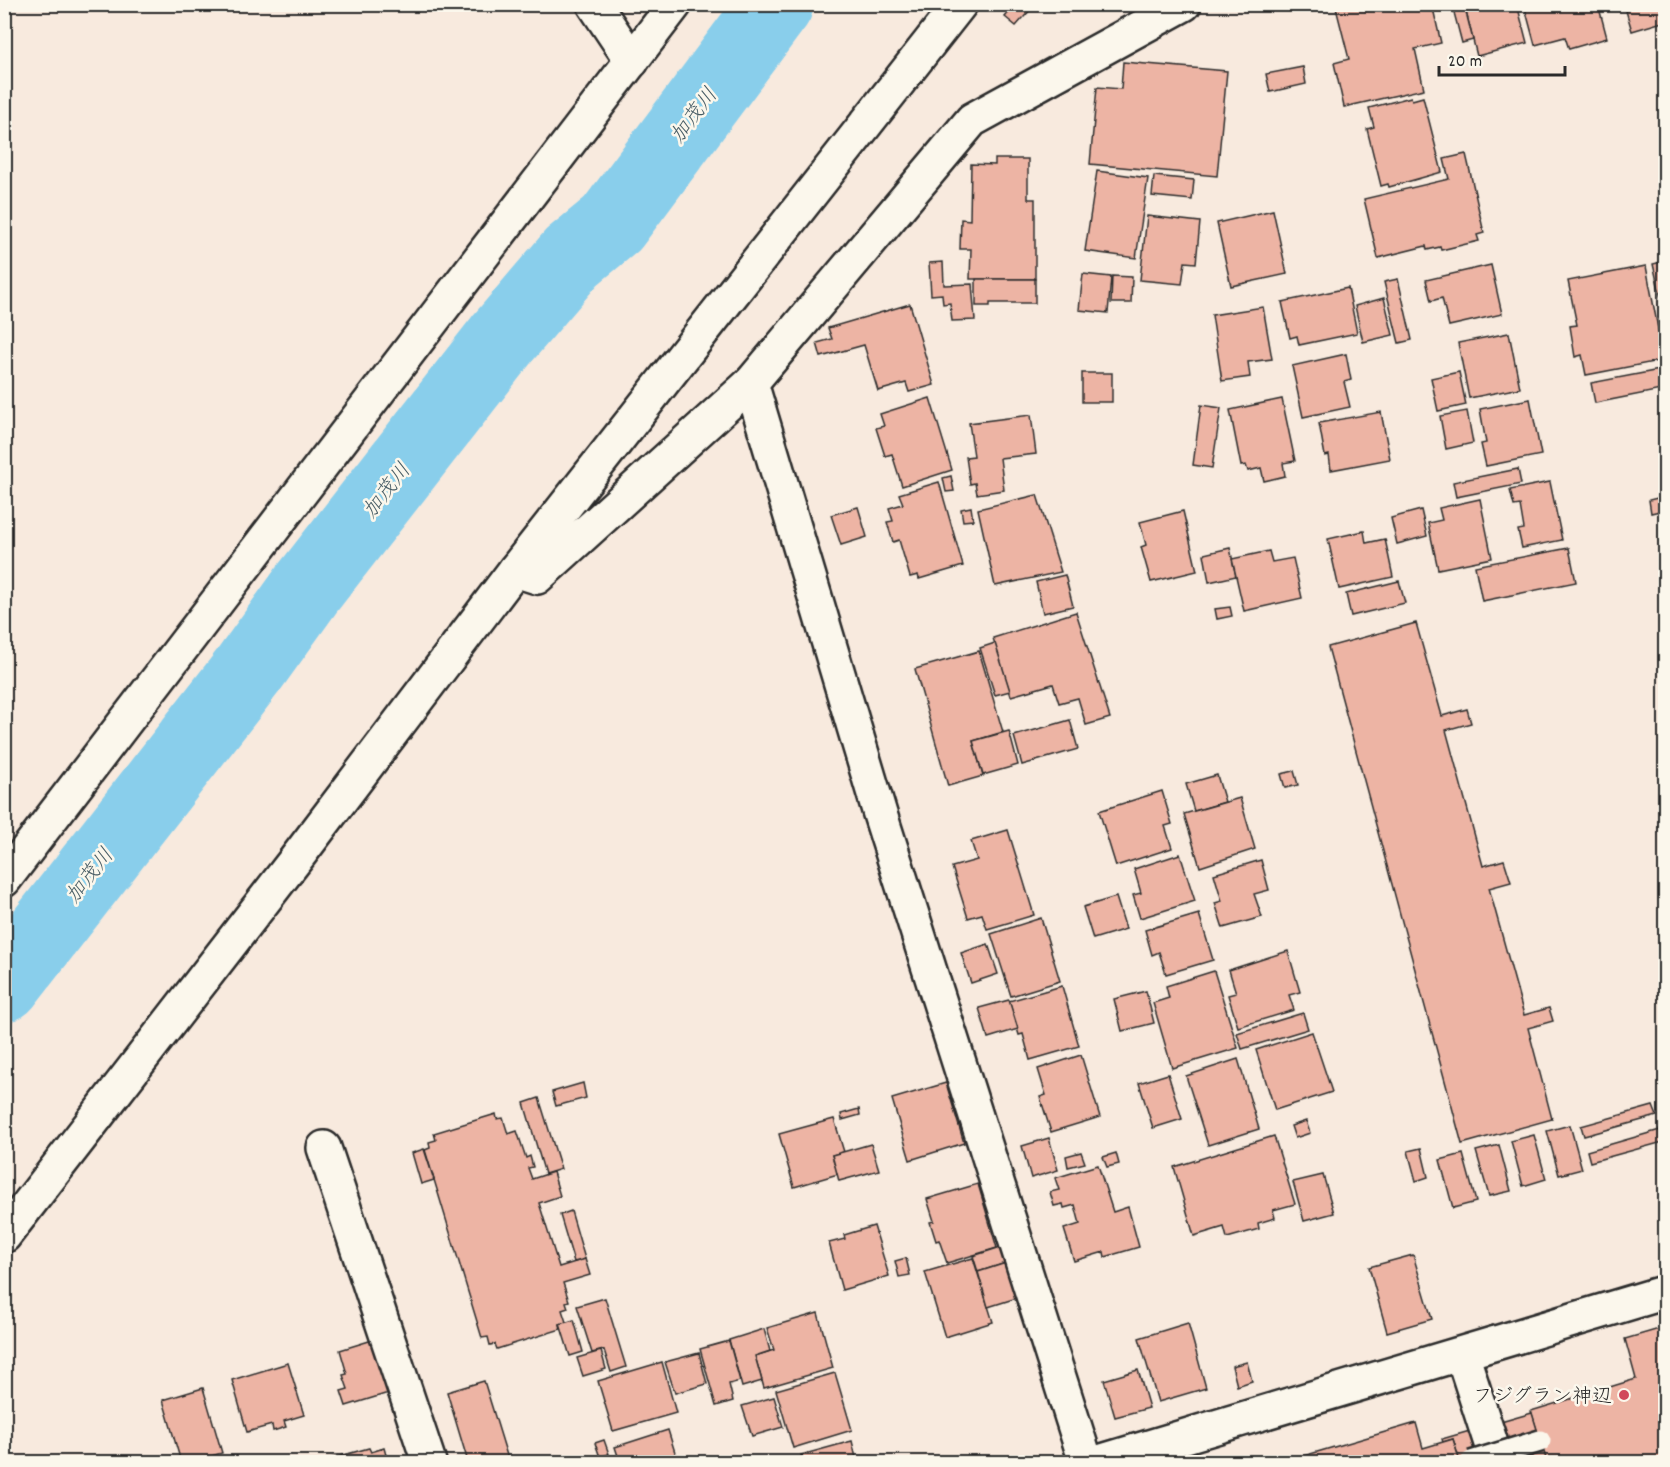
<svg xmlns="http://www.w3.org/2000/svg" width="1670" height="1467" font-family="Dekko,'Klee One',sans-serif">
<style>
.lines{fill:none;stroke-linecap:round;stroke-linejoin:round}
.river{stroke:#89ceeb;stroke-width:75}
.building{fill:#edb4a4;stroke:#2b2b2b;stroke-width:1.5}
.street-casing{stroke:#2b2b2b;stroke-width:38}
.secondary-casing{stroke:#2b2b2b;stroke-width:38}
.street{stroke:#fbf7ec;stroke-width:33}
.secondary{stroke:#fbf7ec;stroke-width:33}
.lane-bridge-casing{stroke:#2b2b2b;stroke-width:26;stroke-linecap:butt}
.lane-bridge{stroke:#fbf7ec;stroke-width:21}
.poi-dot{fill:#d1495b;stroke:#fbf7ec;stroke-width:2}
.labels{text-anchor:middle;stroke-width:5;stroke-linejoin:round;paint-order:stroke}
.poi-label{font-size:20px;fill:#2b2b2b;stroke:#fbf7ec;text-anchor:end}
.water-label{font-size:21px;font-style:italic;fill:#475c65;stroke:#fbf7ec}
</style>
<rect width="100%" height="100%" fill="#f8eade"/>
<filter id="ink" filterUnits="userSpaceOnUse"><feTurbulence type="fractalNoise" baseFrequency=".0167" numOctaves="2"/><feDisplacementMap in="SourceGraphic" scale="12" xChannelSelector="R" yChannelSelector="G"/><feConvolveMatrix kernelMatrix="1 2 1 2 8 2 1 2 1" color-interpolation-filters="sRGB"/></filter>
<g filter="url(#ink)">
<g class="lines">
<polyline class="river" points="4,984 249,670 307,589 503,338 572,257 612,224 776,4"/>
</g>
<g class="building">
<polygon points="1016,4 1028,4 1032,8 1016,26 1005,17"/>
<polygon points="1335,4 1432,4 1441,43 1415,49 1424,89 1344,107 1334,63 1349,59"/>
<polygon points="1464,4 1517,4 1527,43 1477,56"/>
<polygon points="1464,4 1473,40 1462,43 1452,5"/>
<polygon points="1524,4 1598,4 1607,38 1569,49 1565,37 1535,45"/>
<polygon points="1624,4 1666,4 1666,21 1632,31"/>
<polygon points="1123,62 1227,71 1217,176 1090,164 1097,87 1121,89"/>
<polygon points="1303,67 1306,84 1270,92 1266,74"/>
<polygon points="1411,97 1412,100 1423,97 1442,172 1389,187 1388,184 1381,186 1367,129 1374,127 1369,108"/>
<polygon points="1466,154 1484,233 1477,235 1479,241 1441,250 1440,247 1427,250 1426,246 1378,258 1364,199 1449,179 1444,159"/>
<polygon points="995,159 1028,159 1028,199 1035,199 1035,279 970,279 971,249 960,249 961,219 970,220 971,164 995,165"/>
<polygon points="1097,171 1148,178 1136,258 1085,251"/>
<polygon points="1154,176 1194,180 1192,200 1152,196"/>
<polygon points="1273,210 1287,274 1231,286 1217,223"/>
<polygon points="1147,216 1200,222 1196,263 1185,262 1182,284 1140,280"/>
<polygon points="1666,261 1666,297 1661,298 1653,264"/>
<polygon points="943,262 944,285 972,284 975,320 952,321 950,303 943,304 942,294 931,295 929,263"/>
<polygon points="1491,265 1502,314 1449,326 1442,298 1431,301 1426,280"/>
<polygon points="1646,266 1664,360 1586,375 1582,355 1575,357 1570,326 1577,325 1568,281"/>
<polygon points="1083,274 1111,277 1108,313 1079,310"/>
<polygon points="1112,276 1132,277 1131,303 1111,303"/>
<polygon points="976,279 1035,279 1035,303 990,303 990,306 976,306"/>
<polygon points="1398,279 1412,340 1399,343 1384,282"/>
<polygon points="1348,288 1357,333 1299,345 1297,336 1290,338 1282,302"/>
<polygon points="1384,298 1393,335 1363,342 1355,306"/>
<polygon points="910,304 934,385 909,392 906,383 878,391 864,345 821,357 817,343 832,339 828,328"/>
<polygon points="1263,307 1272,359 1248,362 1250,377 1222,381 1212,315"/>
<polygon points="1509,333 1520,388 1469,398 1458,343"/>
<polygon points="1346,354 1351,380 1344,382 1350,407 1303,417 1292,366"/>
<polygon points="1665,369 1666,389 1595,403 1591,383"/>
<polygon points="1459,372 1466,405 1438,411 1431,378"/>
<rect x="1082" y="373" width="30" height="29"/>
<polygon points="930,398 952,470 902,486 892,454 885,456 876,428 884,426 880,414"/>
<polygon points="1282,399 1295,461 1283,463 1285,476 1264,481 1261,468 1248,471 1246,465 1241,466 1230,410"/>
<polygon points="1530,399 1541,455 1486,466 1481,444 1486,443 1480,409"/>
<polygon points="1201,405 1221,408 1212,468 1193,465"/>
<polygon points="1467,411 1473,443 1446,449 1440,416"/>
<polygon points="1381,412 1390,459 1331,470 1329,455 1325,456 1319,423"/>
<polygon points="1031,415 1036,454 1000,458 1004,490 977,494 975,483 970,484 966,457 974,456 969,423"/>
<polygon points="1518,469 1521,484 1456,497 1453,482"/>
<polygon points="951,476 954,491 946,492 943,478"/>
<polygon points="939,482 963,566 919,579 918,575 910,577 899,540 893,542 887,522 893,521 889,508 903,504 899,494"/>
<polygon points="1550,482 1562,540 1522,548 1518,530 1524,529 1520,505 1514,506 1510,490"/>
<polygon points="1037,495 1061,572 995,586 978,509"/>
<polygon points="1662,497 1664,510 1651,513 1649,500"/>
<polygon points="1480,499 1492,558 1438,569 1428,523 1442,520 1439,508"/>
<polygon points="858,507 867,537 841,545 831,515"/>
<polygon points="971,507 973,520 963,521 961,509"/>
<polygon points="1421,510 1427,536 1397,544 1391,518"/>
<polygon points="1183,511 1197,571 1151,582 1141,547 1146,545 1140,522"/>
<polygon points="1364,531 1366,543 1385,539 1393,577 1339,589 1328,539"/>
<polygon points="1230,548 1236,576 1209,582 1204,554"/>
<polygon points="1569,548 1576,582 1482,601 1475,566"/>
<polygon points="1269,551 1272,562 1293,558 1302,598 1244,611 1232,559"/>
<polygon points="1065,575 1073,606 1043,613 1036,582"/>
<polygon points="1399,581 1405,603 1351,616 1346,594"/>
<polygon points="1230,607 1232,616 1217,619 1215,609"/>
<polygon points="1076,612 1110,718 1086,725 1078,698 1059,703 1053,684 1011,696 993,638"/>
<polygon points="1416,623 1442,716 1467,709 1471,723 1446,730 1483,866 1504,860 1511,882 1489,888 1524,1015 1549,1008 1553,1021 1528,1028 1552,1119 1462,1144 1328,647"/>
<polygon points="995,643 1010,691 995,695 980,648"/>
<polygon points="979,651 1003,732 973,741 983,776 948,786 915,669"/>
<polygon points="1070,720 1078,749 1022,765 1014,736"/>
<polygon points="1009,731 1018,765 983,775 973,741"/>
<polygon points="1294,771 1298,785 1285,788 1281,774"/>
<polygon points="1217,775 1225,802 1194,811 1186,784"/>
<polygon points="1162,791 1172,824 1165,826 1172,848 1116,866 1099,811"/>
<polygon points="1240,798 1255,849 1200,867 1184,814"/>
<polygon points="1008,830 1034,915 987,929 982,914 968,918 952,867 977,860 971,841"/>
<polygon points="1180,854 1195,901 1140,918 1133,895 1141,893 1134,869"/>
<polygon points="1261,860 1269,890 1254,894 1262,917 1223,928 1215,903 1222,901 1214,874"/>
<polygon points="1116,897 1126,929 1093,939 1083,907"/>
<polygon points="1199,914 1213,960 1166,974 1159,952 1152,955 1145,930"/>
<polygon points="1041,918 1060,981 1011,996 991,934"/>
<polygon points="988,944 998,974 971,983 961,953"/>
<polygon points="1288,951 1300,992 1289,995 1294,1010 1238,1027 1228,995 1236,993 1229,970"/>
<polygon points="1214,971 1238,1048 1172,1068 1153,1003 1169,998 1166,986"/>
<polygon points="1062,986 1079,1046 1030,1060 1023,1034 1019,1035 1009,1001"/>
<polygon points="1146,991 1154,1023 1122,1031 1114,999"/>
<polygon points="1009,1000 1018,1029 988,1038 979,1008"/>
<polygon points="1303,1013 1308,1029 1242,1049 1237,1033"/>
<polygon points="1312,1032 1332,1092 1275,1110 1256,1050"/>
<polygon points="1081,1055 1100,1117 1051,1132 1040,1097 1046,1095 1038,1069"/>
<polygon points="1238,1059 1259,1129 1208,1145 1186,1076"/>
<polygon points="1168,1074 1182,1119 1153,1128 1139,1083"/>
<polygon points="583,1083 586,1098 556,1106 552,1092"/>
<polygon points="946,1083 964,1143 910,1160 892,1099"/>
<polygon points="539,1098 561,1169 545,1174 524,1103"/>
<polygon points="1653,1106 1657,1116 1584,1136 1581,1126"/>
<polygon points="859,1109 860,1115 842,1120 841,1114"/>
<polygon points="496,1114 497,1119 503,1118 508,1134 517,1131 526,1158 530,1156 533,1167 528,1168 532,1179 553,1172 560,1196 539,1203 559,1267 585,1259 590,1275 563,1283 569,1301 566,1302 568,1308 562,1310 566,1322 560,1324 561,1329 497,1349 495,1344 490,1345 488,1337 482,1338 425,1150 430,1148 429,1142 436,1140 434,1133"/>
<polygon points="834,1119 844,1152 832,1155 838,1174 794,1187 779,1134"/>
<polygon points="1306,1121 1310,1133 1295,1138 1291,1126"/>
<polygon points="1570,1125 1582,1169 1559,1175 1547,1131"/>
<polygon points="1660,1130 1663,1142 1590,1162 1587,1151"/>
<polygon points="1534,1135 1546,1179 1523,1186 1511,1141"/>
<polygon points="1274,1136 1295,1204 1273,1210 1275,1218 1258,1223 1259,1229 1227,1238 1224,1227 1194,1236 1174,1167"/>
<polygon points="1049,1138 1058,1170 1031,1178 1022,1146"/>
<polygon points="871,1144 879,1170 839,1181 832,1155"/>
<polygon points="1499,1145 1511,1191 1489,1196 1476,1151"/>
<polygon points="1421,1148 1428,1177 1416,1181 1408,1151"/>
<polygon points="424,1149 434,1180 421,1184 412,1153"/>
<polygon points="1081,1152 1085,1163 1068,1167 1066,1156"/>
<polygon points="1116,1153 1119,1164 1107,1167 1103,1157"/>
<polygon points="1463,1154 1476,1202 1453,1208 1440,1160"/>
<polygon points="1098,1165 1113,1212 1128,1207 1139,1247 1105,1257 1104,1252 1074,1261 1064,1229 1080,1224 1075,1205 1064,1208 1063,1204 1054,1206 1050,1192 1059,1190 1055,1178"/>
<polygon points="1323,1175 1334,1213 1304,1221 1293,1182"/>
<polygon points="978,1184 997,1248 947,1263 939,1240 936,1241 930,1222 934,1221 927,1199"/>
<polygon points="571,1211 585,1259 574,1262 560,1215"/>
<polygon points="874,1226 889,1276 842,1290 829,1243 845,1239 844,1235"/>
<polygon points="1004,1246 1009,1262 978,1272 973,1256"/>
<polygon points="1413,1255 1432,1319 1387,1332 1369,1267"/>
<polygon points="906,1258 910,1275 899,1277 895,1261"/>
<polygon points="973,1258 993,1322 945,1337 925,1272"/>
<polygon points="1009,1262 1020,1297 988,1307 978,1272"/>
<polygon points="605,1298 626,1367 611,1372 604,1350 592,1353 577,1306"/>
<polygon points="818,1313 833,1368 764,1388 755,1356 774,1350 767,1328"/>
<polygon points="574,1320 583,1352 570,1356 560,1324"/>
<polygon points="1188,1323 1206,1388 1158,1402 1139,1338"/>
<polygon points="1666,1327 1666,1462 1547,1462 1531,1411 1636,1379 1625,1339"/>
<polygon points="764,1329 770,1351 755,1356 762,1381 742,1387 729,1340"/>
<polygon points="379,1338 395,1391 346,1406 341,1391 348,1389 343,1375 347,1374 340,1350"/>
<polygon points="729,1341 740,1381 729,1384 733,1401 716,1406 700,1349"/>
<polygon points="601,1351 606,1369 583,1376 577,1358"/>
<polygon points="699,1353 707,1384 675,1393 665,1362"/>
<polygon points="662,1362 676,1413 613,1431 598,1381"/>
<polygon points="1247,1362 1252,1381 1237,1386 1232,1366"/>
<polygon points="288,1363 304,1415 284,1421 286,1427 273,1431 272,1425 247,1432 232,1380"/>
<polygon points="1138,1370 1149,1408 1115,1417 1104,1380"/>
<polygon points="835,1373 852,1430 793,1448 776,1390"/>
<polygon points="484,1381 509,1462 468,1462 447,1392"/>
<polygon points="203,1388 222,1453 190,1462 181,1462 163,1400"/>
<polygon points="774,1397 783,1427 752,1436 742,1406"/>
<polygon points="1532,1413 1547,1462 1460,1462 1453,1439 1443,1442 1442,1439"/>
<polygon points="1416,1423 1423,1448 1453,1439 1460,1462 1283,1462"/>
<polygon points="668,1430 678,1462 620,1462 615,1447"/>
<polygon points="604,1440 609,1454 600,1457 595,1443"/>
<polygon points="852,1441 857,1462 803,1462 801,1455"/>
<polygon points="369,1448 371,1452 384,1448 388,1462 319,1462"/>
</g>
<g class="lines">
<defs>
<g id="street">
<polyline points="594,4 632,61"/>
<polyline points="751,383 880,814 1086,1462"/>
<polyline points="515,570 537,577 751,383 972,120 1184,4"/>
<polyline points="4,880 675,4"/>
<polyline points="324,1148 429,1462"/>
<polyline points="4,1236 296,859 515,570 960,4"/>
<polyline points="1099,1462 1666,1292"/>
</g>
<polyline id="secondary" points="1462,1354 1497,1462"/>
</defs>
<use href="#street" class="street-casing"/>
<use href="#secondary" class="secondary-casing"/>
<use href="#street" class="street"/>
<use href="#secondary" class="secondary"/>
<defs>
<polyline id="lane-bridge" points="1471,1462 1540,1441"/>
</defs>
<use href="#lane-bridge" class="lane-bridge-casing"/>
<use href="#lane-bridge" class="lane-bridge"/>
</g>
</g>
<circle class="poi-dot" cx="1624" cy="1395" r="6"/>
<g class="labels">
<g class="poi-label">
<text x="1612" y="1402">フジグラン神辺</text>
</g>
<g class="water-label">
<text transform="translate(693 115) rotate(-53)" y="7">加茂川</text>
<text transform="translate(386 490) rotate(-52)" y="7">加茂川</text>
<text transform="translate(89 875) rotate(-52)" y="7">加茂川</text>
</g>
</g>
<rect width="1670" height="1467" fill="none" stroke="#fbf7ec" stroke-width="24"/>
<rect x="12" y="12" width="1646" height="1443" fill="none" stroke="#2b2b2b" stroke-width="2" filter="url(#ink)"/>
<path d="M1439 66v9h126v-9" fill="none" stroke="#2b2b2b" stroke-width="3"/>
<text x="1448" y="66" font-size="18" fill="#2b2b2b" stroke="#fbf7ec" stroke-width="4.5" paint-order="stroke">20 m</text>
</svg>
